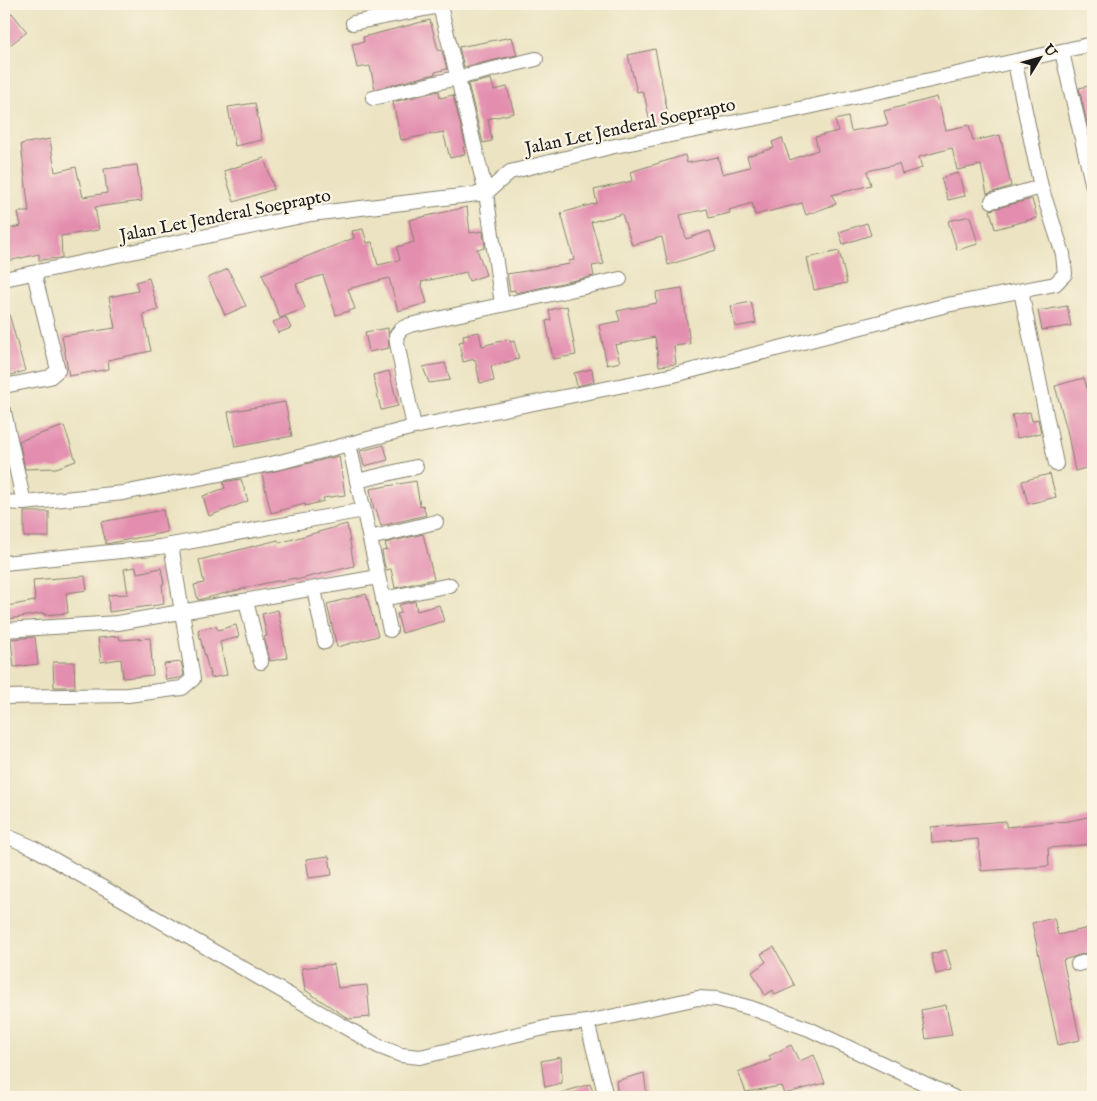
<svg xmlns="http://www.w3.org/2000/svg" width="1097" height="1101" font-family="'IM FELL English',serif">
<style>
.building{fill:#e38eaf}
.lines{fill:none;stroke-linecap:round;stroke-linejoin:round}
.minor-casing{stroke:#84806e;stroke-width:16}
.minor{stroke:#fff;stroke-width:14}
.labels{text-anchor:middle;stroke-width:4.5;stroke-linejoin:round;paint-order:stroke}
.street-label{font-size:18px;fill:#1c1c1c;stroke:#fcf5e5}
</style>
<rect width="100%" height="100%" fill="#fcf5e5"/>
<filter id="ink" filterUnits="userSpaceOnUse"><feTurbulence type="fractalNoise" baseFrequency=".02" numOctaves="2"/><feDisplacementMap in="SourceGraphic" scale="10" xChannelSelector="R" yChannelSelector="G"/><feConvolveMatrix kernelMatrix="1 2 1 2 8 2 1 2 1" color-interpolation-filters="sRGB"/></filter>
<filter id="wash" filterUnits="userSpaceOnUse"><feTurbulence type="fractalNoise" baseFrequency=".0096" numOctaves="4" result="noise"/><feDisplacementMap in="SourceGraphic" scale="20" xChannelSelector="R" yChannelSelector="G"/><feGaussianBlur stdDeviation="1.12" result="paint"/><feColorMatrix in="noise" values="0 0 0 0 0 0 0 0 0 0 0 0 0 0 0 0 0 1.4 0 .05"/><feComposite in="paint" operator="in"/></filter>
<g filter="url(#wash)">
<rect width="100%" height="100%" fill="#ebe3c1"/>
<g id="blocks">
<g class="building">
<polygon points="12,13 27,32 10,45 4,37 4,20"/>
<polygon points="430,20 438,50 442,51 447,69 435,72 435,74 375,89 370,66 357,68 352,44 364,42 363,37"/>
<polygon points="512,37 517,55 464,67 459,47"/>
<polygon points="655,49 670,124 651,128 645,98 642,91 637,92 628,55"/>
<polygon points="491,79 494,90 507,87 514,113 488,119 492,141 483,143 468,84"/>
<polygon points="1093,85 1093,144 1092,145 1079,88"/>
<polygon points="439,91 440,98 453,95 466,147 463,147 465,154 450,158 443,132 401,140 393,102"/>
<polygon points="937,97 946,130 969,125 973,141 1000,135 1011,186 987,194 981,165 957,170 952,148 919,157 922,168 902,174 899,164 867,171 871,185 832,195 836,204 806,215 802,203 755,215 752,203 729,210 730,213 709,218 707,209 680,215 686,239 710,231 716,250 668,265 662,237 632,245 622,214 591,222 604,264 592,266 594,276 516,293 515,290 510,291 507,274 570,264 569,261 574,260 561,213 597,203 594,190 632,181 630,172 685,155 687,163 718,157 722,174 750,167 747,156 774,148 772,142 782,138 790,160 818,150 815,137 838,131 835,120 848,117 851,131 888,125 884,111"/>
<polygon points="255,103 262,140 235,146 228,107"/>
<polygon points="50,139 55,172 76,167 83,197 107,193 104,169 137,165 142,201 95,207 99,230 61,236 62,258 39,260 39,254 8,261 4,230 21,226 18,212 29,212 21,144"/>
<polygon points="264,158 274,189 234,202 224,171"/>
<polygon points="958,173 965,196 948,200 941,178"/>
<polygon points="1032,199 1037,218 995,229 990,210"/>
<polygon points="467,207 470,233 483,231 485,248 477,249 486,275 469,281 466,272 421,282 427,303 398,311 389,278 348,289 355,309 336,315 323,275 296,284 305,308 280,318 262,274 354,238 352,231 363,229 367,243 372,242 378,265 400,260 397,247 414,242 409,220"/>
<polygon points="970,216 978,244 957,250 948,221"/>
<polygon points="867,223 871,235 843,244 839,232"/>
<polygon points="839,251 847,283 814,290 807,258"/>
<polygon points="228,269 246,306 225,315 208,278"/>
<polygon points="149,278 158,310 143,314 151,351 108,360 109,369 69,376 62,336 115,328 109,297 138,291 136,282"/>
<polygon points="682,288 690,344 674,346 676,364 659,366 655,337 615,345 620,362 607,365 599,325 620,321 617,311 657,303 656,292"/>
<polygon points="751,302 756,323 735,327 731,306"/>
<polygon points="567,306 576,355 553,359 546,321 551,320 549,310"/>
<polygon points="1067,306 1071,326 1042,330 1038,311"/>
<polygon points="7,307 25,371 4,377 4,308"/>
<polygon points="286,317 291,328 278,333 273,322"/>
<polygon points="388,328 389,348 369,352 365,332"/>
<polygon points="479,332 482,346 509,339 510,342 514,341 519,359 491,366 494,381 480,383 475,359 463,362 459,342 464,341 463,335"/>
<polygon points="445,363 450,380 429,383 423,367"/>
<polygon points="592,369 594,382 577,386 574,373"/>
<polygon points="389,371 398,406 381,410 373,375"/>
<polygon points="1084,378 1093,408 1093,466 1075,471 1067,430 1055,386"/>
<polygon points="285,402 292,436 235,447 228,412"/>
<polygon points="1030,412 1032,421 1038,419 1041,433 1017,438 1012,415"/>
<polygon points="64,426 76,461 56,468 25,469 19,441"/>
<polygon points="384,445 388,460 364,466 360,451"/>
<polygon points="339,456 345,495 323,498 324,501 305,506 305,504 271,513 262,474"/>
<polygon points="1050,474 1056,497 1028,504 1022,481"/>
<polygon points="241,479 248,501 209,516 203,496 225,488 223,482"/>
<polygon points="416,481 420,506 423,505 426,515 381,526 376,509 374,510 370,489"/>
<polygon points="163,510 167,532 106,544 101,522"/>
<rect x="24" y="512" width="25" height="25"/>
<polygon points="347,524 354,566 296,580 296,578 266,583 198,600 194,585 204,583 199,560 278,540 279,543"/>
<polygon points="423,534 434,579 395,588 391,569 386,570 384,563 382,551 387,550 385,543"/>
<polygon points="136,567 137,573 161,568 164,584 162,584 164,604 109,612 108,595 128,594 124,569"/>
<polygon points="85,576 87,590 66,593 68,613 44,615 44,613 9,619 7,606 35,601 33,580"/>
<polygon points="366,594 378,636 337,647 327,604"/>
<polygon points="415,601 417,611 439,605 444,621 402,633 397,614 401,613 399,605"/>
<polygon points="278,610 287,658 270,661 264,637 267,636 262,614"/>
<polygon points="236,625 239,637 220,642 227,675 211,678 198,630 216,626 218,630"/>
<polygon points="119,636 120,640 150,638 153,675 123,678 121,659 101,662 98,638"/>
<polygon points="35,637 38,664 14,667 11,639"/>
<polygon points="53,662 74,662 75,687 54,687"/>
<polygon points="181,662 184,675 180,678 166,680 164,664"/>
<polygon points="1093,816 1093,844 1048,848 1049,866 981,871 978,839 932,843 931,827 1006,821 1006,827 1068,821"/>
<polygon points="329,856 332,875 309,878 306,859"/>
<polygon points="1054,918 1058,935 1093,927 1093,951 1063,960 1080,1040 1058,1045 1032,923"/>
<polygon points="774,947 795,986 775,995 773,990 765,995 752,972 766,962 761,954"/>
<polygon points="946,950 952,970 936,974 931,954"/>
<polygon points="334,964 338,988 367,985 370,1017 349,1019 305,990 302,968"/>
<polygon points="946,1005 952,1035 926,1039 921,1010"/>
<polygon points="791,1045 799,1061 814,1055 825,1083 784,1094 781,1086 746,1092 738,1072 771,1060 769,1056"/>
<polygon points="561,1057 562,1083 545,1087 541,1061"/>
<polygon points="644,1073 647,1097 618,1097 616,1081"/>
<polygon points="590,1084 595,1097 557,1097 557,1094"/>
</g>
</g>
</g>
<g filter="url(#ink)">
<use href="#blocks" fill-opacity="0" stroke="#84806e" stroke-width="1"/>
<g class="lines">
<defs>
<g id="minor">
<polyline points="353,23 440,6 486,193 502,304"/>
<polyline points="1062,52 1093,187"/>
<polyline points="373,98 536,59"/>
<polyline points="992,201 1041,187"/>
<polyline points="4,279 311,214 486,193 510,172 610,147 777,114 1093,44"/>
<polyline points="1021,291 1056,464"/>
<polyline points="4,386 50,377 58,370 34,273"/>
<polyline points="4,412 24,503"/>
<polyline points="414,427 397,343 396,336 401,329 410,325 620,279"/>
<polyline points="349,444 390,630"/>
<polyline points="357,481 416,467"/>
<polyline points="4,502 24,503 123,493 280,462 414,427 674,375 947,305 1055,284 1065,274 1063,254 1041,187 1015,63"/>
<polyline points="370,538 436,522"/>
<polyline points="4,563 160,547 364,510"/>
<polyline points="314,589 325,642"/>
<polyline points="383,599 450,585"/>
<polyline points="246,601 261,662"/>
<polyline points="4,630 118,623 378,577"/>
<polyline points="4,697 128,695 182,688 193,679 171,545"/>
<polyline points="4,835 32,847 378,1046 401,1055 420,1057 553,1026 587,1022 698,998 717,999 751,1008 809,1029 953,1097"/>
<polyline points="1078,964 1093,960"/>
<polyline points="587,1022 606,1097"/>
</g>
</defs>
<use href="#minor" class="minor-casing"/>
<use href="#minor" class="minor"/>
</g>
</g>
<g class="labels">
<g class="street-label">
<text transform="translate(630 126) rotate(-12)" y="6">Jalan Let Jenderal Soeprapto</text>
<text transform="translate(225 215) rotate(-11)" y="6">Jalan Let Jenderal Soeprapto</text>
</g>
</g>
<rect width="1097" height="1101" fill="none" stroke="#fcf5e5" stroke-width="20"/>
<g transform="translate(1040 58) rotate(53)" stroke="#fcf5e5" stroke-width="4" paint-order="stroke">
<path d="M0-4L9 19L0 12L-9 19Z" fill="#1c1c1c"/>
<text y="-8" font-size="14" font-weight="bold" text-anchor="middle" fill="#1c1c1c">U</text>
</g>
</svg>
